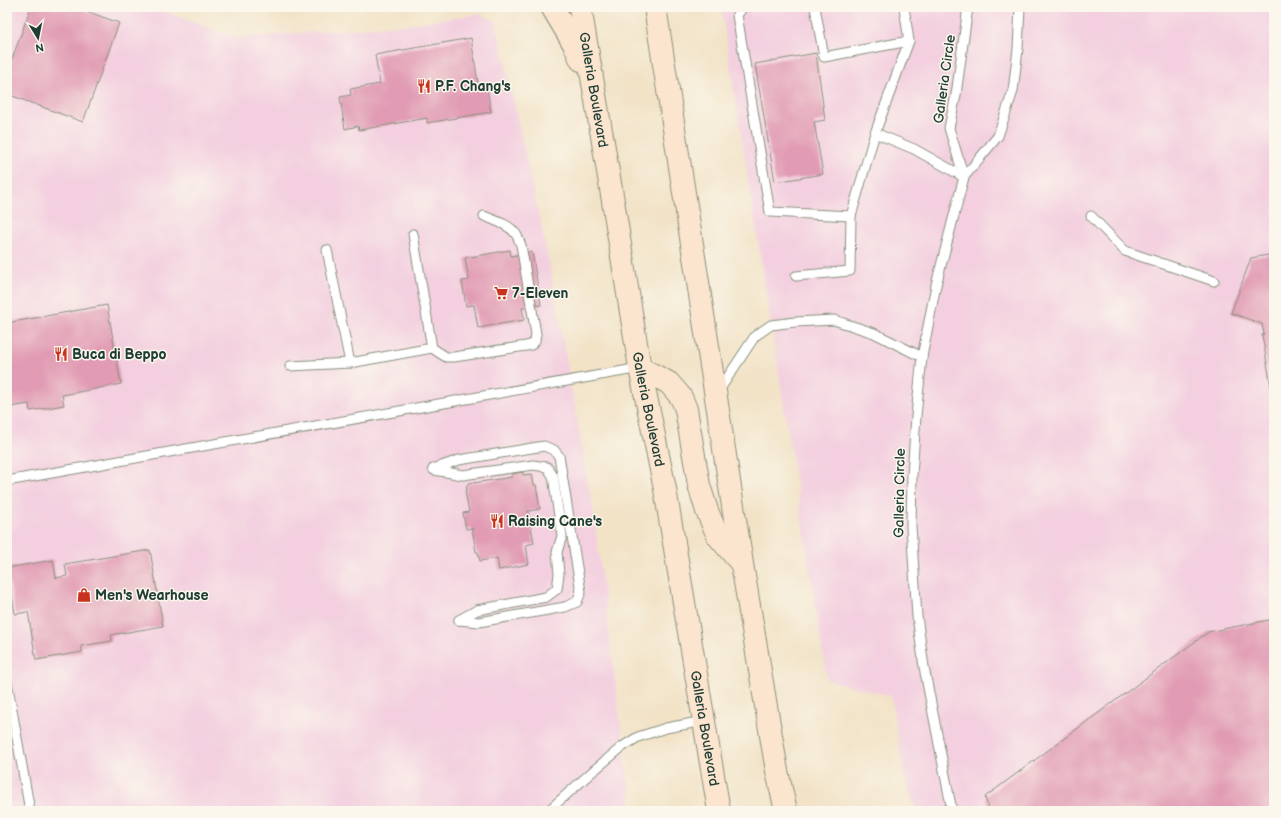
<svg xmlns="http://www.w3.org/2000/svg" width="1281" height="818" font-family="'Balsamiq Sans',sans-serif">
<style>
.built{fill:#f3cfdf}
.building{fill:#e19bb4}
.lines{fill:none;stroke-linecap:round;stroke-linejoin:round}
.lane-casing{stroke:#88907e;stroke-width:11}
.secondary-casing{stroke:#88907e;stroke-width:24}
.lane{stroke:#fff;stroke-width:9}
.secondary{stroke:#fce5cf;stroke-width:22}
.labels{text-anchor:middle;stroke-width:3;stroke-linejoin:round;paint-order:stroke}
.street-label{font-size:14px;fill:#1f3d34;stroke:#fbf7ec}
.poi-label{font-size:14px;font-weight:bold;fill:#1f3d34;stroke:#fbf7ec;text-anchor:start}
</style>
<rect width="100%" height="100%" fill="#fbf7ec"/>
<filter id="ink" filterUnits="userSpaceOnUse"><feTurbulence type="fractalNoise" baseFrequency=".025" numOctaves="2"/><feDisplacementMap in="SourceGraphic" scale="8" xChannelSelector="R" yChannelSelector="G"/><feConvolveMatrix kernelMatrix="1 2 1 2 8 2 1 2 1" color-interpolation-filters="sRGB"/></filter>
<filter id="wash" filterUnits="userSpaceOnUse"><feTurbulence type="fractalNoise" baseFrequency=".012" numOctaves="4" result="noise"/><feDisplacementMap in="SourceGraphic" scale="16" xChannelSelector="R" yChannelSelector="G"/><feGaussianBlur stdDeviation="0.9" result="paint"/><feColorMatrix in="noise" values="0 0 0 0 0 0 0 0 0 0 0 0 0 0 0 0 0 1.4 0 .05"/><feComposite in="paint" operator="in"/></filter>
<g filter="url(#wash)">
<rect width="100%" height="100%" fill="#f2e3c7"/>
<g class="built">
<polygon points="7,7 151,7 236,38 403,25 479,14 496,21 550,267 593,510 632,811 7,811"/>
<polygon points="721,7 1274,7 1274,811 916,811 903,769 891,696 827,680"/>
</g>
<g id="blocks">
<g class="building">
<polygon points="31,7 75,7 119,23 83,122 7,94 7,73"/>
<polygon points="471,38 479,89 487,88 491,112 427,123 427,118 359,130 358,126 345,129 340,97 351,95 350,89 380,84 375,55"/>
<polygon points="816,53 825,120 814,122 823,174 775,182 755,64"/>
<polygon points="510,250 511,256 532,252 541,305 522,308 524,320 478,328 474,305 466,306 462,281 469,280 465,258"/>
<polygon points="1274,254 1274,391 1272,392 1262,335 1264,334 1262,324 1231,313 1251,258"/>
<polygon points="107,305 121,384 62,395 64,405 30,411 29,404 10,407 7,388 7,323"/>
<polygon points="523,472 523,475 532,474 534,485 536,485 540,509 528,511 534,543 526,545 529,564 499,570 497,558 480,561 478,552 476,552 472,528 466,529 463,513 469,512 465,491 467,490 466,486 468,486 468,483 474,482 474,483 512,477 512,474"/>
<polygon points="150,550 163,626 111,635 112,641 81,646 82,652 36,660 28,612 15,614 7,568 53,560 56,578 67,576 65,564"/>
<polygon points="1274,619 1274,811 989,811 985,797 1208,632"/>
</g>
</g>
</g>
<g filter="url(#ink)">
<use href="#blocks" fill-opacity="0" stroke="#88907e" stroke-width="1"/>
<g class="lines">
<defs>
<g id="lane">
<polyline points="743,7 737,15 770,212 851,216 875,133 914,149 964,177"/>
<polyline points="815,7 824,57 909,41"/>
<polyline points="875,133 909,41 904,7"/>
<polyline points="964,177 949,128 956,95 968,7"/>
<polyline points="1091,216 1125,251 1214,281"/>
<polyline points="327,250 350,363"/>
<polyline points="796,276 850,271 851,216"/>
<path d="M432 348 446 357H454L526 346 531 345 535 341 536 334 534 322 521 245C519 241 518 236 515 233 509 224 493 220 484 216"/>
<polyline points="290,366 350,363 432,348 413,234"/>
<polyline points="718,392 755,336 771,325 795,322 834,320 874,333 922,357"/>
<polyline points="433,469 459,460 544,446 554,450 559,456 581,592 577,602 565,607 479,622 459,620"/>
<polyline points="434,470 463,475 533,465 547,467 553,476 562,536 557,552 559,574 557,589 546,597 477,610 459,620"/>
<polyline points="7,481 640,368"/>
<polyline points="7,682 30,811"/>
<polyline points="548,811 593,771 622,747 638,737 666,728 704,721"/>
<polyline points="952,811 924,667 917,616 911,526 912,476 916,416 922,357 936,285 964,177 998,136 1013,91 1018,49 1020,7"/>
</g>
<g id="secondary">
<polyline points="552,7 574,44 581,60"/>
<path id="s1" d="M580 7 613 201 640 368 665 489 719 811"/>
<polyline points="655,7 742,564 777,771 786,811"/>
<polyline points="640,368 669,383 681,397 686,409 699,485 707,511 718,536 741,563"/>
</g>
</defs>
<use href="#lane" class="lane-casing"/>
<use href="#secondary" class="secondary-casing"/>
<use href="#lane" class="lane"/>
<use href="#secondary" class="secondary"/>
</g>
</g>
<defs>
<symbol id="restaurant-bare" viewBox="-9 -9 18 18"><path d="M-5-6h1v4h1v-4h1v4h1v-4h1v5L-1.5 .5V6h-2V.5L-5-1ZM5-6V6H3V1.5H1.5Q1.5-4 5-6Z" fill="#c8321e" stroke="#fbf7ec" stroke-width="2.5" paint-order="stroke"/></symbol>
<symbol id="supermarket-bare" viewBox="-9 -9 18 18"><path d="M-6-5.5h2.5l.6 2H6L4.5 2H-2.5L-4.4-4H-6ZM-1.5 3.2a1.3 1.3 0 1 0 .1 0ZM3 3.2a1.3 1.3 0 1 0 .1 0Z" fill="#c8321e" stroke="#fbf7ec" stroke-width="2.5" paint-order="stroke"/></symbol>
<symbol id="shop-bare" viewBox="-9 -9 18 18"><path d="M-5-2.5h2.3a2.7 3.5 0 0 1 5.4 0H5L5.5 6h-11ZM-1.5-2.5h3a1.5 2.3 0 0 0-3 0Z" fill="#c8321e" stroke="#fbf7ec" stroke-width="2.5" paint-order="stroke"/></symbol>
</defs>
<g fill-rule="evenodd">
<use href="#restaurant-bare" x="414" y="76" width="20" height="20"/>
<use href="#supermarket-bare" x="491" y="283" width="20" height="20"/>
<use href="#restaurant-bare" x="51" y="344" width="20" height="20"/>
<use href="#restaurant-bare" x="487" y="511" width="20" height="20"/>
<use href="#shop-bare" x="74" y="585" width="20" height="20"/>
</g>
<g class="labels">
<g class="street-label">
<text transform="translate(944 79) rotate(-82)" y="5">Galleria Circle</text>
<text dy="5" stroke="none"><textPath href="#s1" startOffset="84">Galleria Boulevard</textPath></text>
<text dy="5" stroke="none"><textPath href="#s1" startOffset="408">Galleria Boulevard</textPath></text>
<text transform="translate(899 493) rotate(-89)" y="5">Galleria Circle</text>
<text dy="5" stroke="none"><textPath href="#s1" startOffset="732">Galleria Boulevard</textPath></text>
</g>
<g class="poi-label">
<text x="435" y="91">P.F. Chang's</text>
<text x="512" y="298">7-Eleven</text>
<text x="72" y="359">Buca di Beppo</text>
<text x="508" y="526">Raising Cane's</text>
<text x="95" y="600">Men's Wearhouse</text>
</g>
</g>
<rect width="1281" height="818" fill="none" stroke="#fbf7ec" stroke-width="24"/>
<g transform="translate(38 38) rotate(170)" stroke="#fbf7ec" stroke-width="3" paint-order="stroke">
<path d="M0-3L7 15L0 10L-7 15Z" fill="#1f3d34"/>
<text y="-6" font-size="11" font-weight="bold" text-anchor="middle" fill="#1f3d34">N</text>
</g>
</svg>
